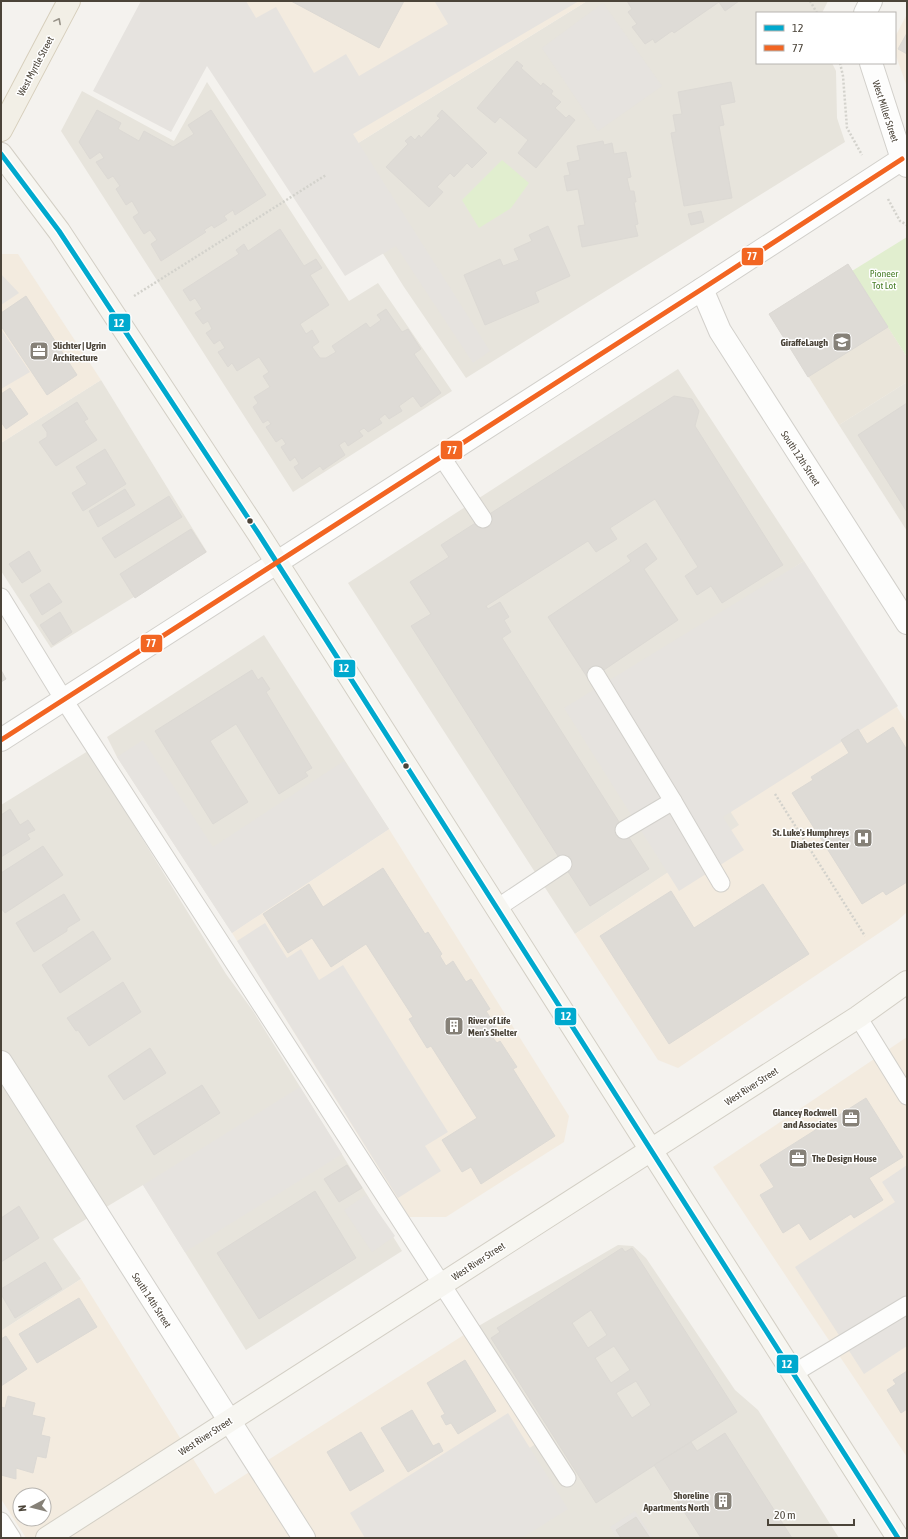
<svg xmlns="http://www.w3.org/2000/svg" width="908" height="1539" font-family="'Asap Condensed',sans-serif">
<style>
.residential{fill:#e7e4dc}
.commercial{fill:#f3ebdf;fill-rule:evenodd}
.education{fill:#eae5da}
.green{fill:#e1eecf}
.parking{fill:#e6e3df}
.building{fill:#dedbd6;stroke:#dcd9d4;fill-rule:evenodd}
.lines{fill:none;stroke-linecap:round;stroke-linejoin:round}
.lane-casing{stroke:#d2d0cb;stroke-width:19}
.street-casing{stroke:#d2d0cb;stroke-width:24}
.secondary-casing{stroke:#d3cfc5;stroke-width:24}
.primary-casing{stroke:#d6cebb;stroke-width:24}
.path{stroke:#d3d2cc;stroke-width:2.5;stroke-dasharray:2 2;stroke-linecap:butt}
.lane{stroke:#fdfdfc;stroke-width:17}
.street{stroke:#fdfdfc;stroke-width:22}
.secondary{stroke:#f7f6f1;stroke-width:22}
.primary{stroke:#f2efe6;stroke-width:22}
.bus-1-casing{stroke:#fff;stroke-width:8}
.bus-2-casing{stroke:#fff;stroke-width:8}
.bus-1{stroke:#00a9ce;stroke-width:5}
.bus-2{stroke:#f26522;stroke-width:5}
.oneway{stroke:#969187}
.bus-dot{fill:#4b4439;stroke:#fff;stroke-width:1.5}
.labels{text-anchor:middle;stroke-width:3;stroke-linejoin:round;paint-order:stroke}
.street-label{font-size:10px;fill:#4b4439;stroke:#fff}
.park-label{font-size:10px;fill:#4a7f2a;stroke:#fff}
.poi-label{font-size:10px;font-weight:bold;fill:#4b4439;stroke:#fff;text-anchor:end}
.line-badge{stroke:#fff;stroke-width:1.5}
.badge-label{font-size:11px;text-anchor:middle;font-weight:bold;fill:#fff}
</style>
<rect width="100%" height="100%" fill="#f4f2ee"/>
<g class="residential">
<polygon points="587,1 828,1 822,13 757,13 757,63 832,63 836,71 837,118 845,142 466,378 404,287 326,163"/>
<polygon points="207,82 349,301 378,283 452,391 293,492 61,131 82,91 174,141"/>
<polygon points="678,369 804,561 640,669 740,825 575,934 348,583"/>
<polygon points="101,380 207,552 51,648 1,571 1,443"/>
<polygon points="907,382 907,531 839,425"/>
<polygon points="264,635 389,829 232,933 117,757 107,737"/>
<polygon points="88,751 226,974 253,1011 402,1251 246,1350 143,1185 53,1239 81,1279 1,1331 1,805"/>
<polygon points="618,1245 633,1246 646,1258 735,1390 758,1410 839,1538 389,1538 470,1331"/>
</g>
<g class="commercial">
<polygon points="220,1 587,1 326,163"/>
<polygon points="907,14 907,87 895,53 895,37"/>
<polygon points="1,254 18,254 101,380 1,443"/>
<polygon points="804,561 907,723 907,912 897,921 678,1068 658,1060 575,934 739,825 639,669"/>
<polygon points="389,829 569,1116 564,1142 446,1217 409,1217 232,933"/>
<polygon points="907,1037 907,1457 713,1167"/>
<path d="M81 1279 215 1494 470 1331 542 1440 389 1538H26L1 1499V1331ZM20 1495H44V1519H20Z"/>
</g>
<polygon class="education" points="848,264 907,357 907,382 839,425 769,314"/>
<g class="green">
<polygon points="502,160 529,183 511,208 479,228 462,200"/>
<polygon points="907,237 907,357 852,271"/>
</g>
<g class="parking">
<polygon points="141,1 246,1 256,18 276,7 314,73 346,54 359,76 448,24 435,2 437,1 579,1 353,134 490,351 473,363 396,246 345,276 207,66 171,132 93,91"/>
<polygon points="603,3 662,86 598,131 542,48"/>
<polygon points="1,274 19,293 1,305"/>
<polygon points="1,329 30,372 1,389"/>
<polygon points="804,561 898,706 723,817 744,850 679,891 564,708"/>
<polygon points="143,740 213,847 344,761 389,829 232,933 117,757"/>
<polygon points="265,923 287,958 301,949 319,980 343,965 448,1132 425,1146 441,1171 398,1198 237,941"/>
<polygon points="300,1087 342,1154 185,1252 143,1185"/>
<polygon points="907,1165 907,1346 864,1374 795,1267 895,1202 882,1182"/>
<polygon points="366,1195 395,1236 372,1252 344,1210"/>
<polygon points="508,1413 568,1509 522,1538 365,1538 350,1513"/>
<polygon points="635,1511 653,1538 617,1538 610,1527"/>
</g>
<g class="building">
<polygon points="291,1 404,1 379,48"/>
<polygon points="627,1 739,1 725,11 719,2 674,33 672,31 655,43 653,39 645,44 632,27 637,24 628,12 632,9"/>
<polygon points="907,33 907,54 898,49"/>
<polygon points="517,61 523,66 521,68 541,86 543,83 553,91 551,94 561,102 555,108 566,118 569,115 575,120 536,168 518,153 528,140 500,117 495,123 477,108"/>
<polygon points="731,82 735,102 720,105 724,125 719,126 732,198 684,206 671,133 676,132 673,115 682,114 678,92"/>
<polygon points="97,110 121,123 118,129 139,141 144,131 173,147 194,134 188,125 211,110 266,195 235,215 233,210 224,216 227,220 214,228 212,225 204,230 206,232 161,261 151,244 157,240 150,230 144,234 133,217 139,213 132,201 126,205 116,189 120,186 113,176 108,179 96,162 104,158 100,152 90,159 79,142"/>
<polygon points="442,110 487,153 472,168 467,163 454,177 450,173 437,187 443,192 429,207 386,167 408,144 405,141 411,136 415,140 419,135 421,138 440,118 437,116"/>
<polygon points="603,141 604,145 612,143 614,154 626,152 631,177 627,178 630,191 634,191 636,202 634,202 638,224 635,225 638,236 582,247 578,226 585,225 578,189 567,191 564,176 570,175 567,163 580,160 577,146"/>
<polygon points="701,211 704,222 691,225 688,214"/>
<polygon points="548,226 570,276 535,292 539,302 485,325 464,275 500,259 503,266 519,260 514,249 532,241 529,235"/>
<polygon points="280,229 304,266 316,259 322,268 310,275 329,305 300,324 306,334 312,330 319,342 312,347 320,358 326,358 336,352 332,346 366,323 370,328 381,320 377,315 386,309 402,332 408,329 421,349 414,354 441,393 421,407 413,396 399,406 402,411 389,419 385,414 379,419 382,423 368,432 364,428 359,431 363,436 348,446 345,441 339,445 345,455 323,470 320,466 302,479 294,467 299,464 295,457 290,461 281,447 286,444 282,438 276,442 266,427 271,424 268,420 263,423 253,407 258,403 254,397 270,387 263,376 269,372 259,357 237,371 232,363 228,367 218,352 225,348 220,340 214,344 206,333 212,329 208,321 203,324 195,313 202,309 195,298 190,301 183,290 239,254 236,250 244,244 248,251"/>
<polygon points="848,264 888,327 808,377 769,314"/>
<polygon points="26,296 77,375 47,395 1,326 1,313"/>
<polygon points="10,388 28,414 6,429 1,422 1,394"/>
<polygon points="674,396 692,399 699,411 695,426 783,565 722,603 711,586 697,595 685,576 698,567 655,499 610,528 617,539 596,552 588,541 486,606 488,609 500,602 509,617 504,620 511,632 502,638 649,869 590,906 411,626 431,614 410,582 449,557 441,545"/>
<polygon points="77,402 88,419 84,421 97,440 56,466 39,442 47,437 47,432 42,425"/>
<polygon points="907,403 907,512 858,435"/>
<polygon points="105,449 126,484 83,511 72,493 87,484 76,467"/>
<polygon points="125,489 135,505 98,527 89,511"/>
<polygon points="169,496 182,517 115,558 102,538"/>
<polygon points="191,529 206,552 135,598 120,574"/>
<polygon points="646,543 657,559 644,569 678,620 589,680 548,617 631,561 627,556"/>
<polygon points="29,551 41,571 22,583 9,564"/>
<polygon points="49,583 62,602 42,615 30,595"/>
<polygon points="60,612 72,632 53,645 40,625"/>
<polygon points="1,670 6,679 1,682"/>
<polygon points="252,670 258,680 262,677 270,689 266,692 312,768 305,772 308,776 279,794 236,724 210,741 248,802 213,824 155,731"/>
<polygon points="893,727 907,750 907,882 886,895 883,891 862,904 792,793 813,780 811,777 849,753 841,740 858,729 867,744"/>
<polygon points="10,809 20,825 28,820 35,830 27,834 30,839 1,857 1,815"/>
<polygon points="43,846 63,875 5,913 1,908 1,873"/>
<polygon points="383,868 425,934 428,932 442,954 440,956 446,966 453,961 466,982 471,979 490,1009 486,1011 500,1033 493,1038 497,1043 500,1041 517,1067 513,1069 555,1136 481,1184 471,1167 462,1172 442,1140 477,1118 431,1046 427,1048 409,1019 413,1017 366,944 331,967 312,938 288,953 263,914 309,884 323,907"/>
<polygon points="763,884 809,954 669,1044 600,936 671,891 694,928"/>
<polygon points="64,894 80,920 67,928 67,931 34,952 16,923"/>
<polygon points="93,931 111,959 60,993 42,965"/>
<polygon points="123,982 141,1012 89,1046 78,1030 76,1031 67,1018"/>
<polygon points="150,1048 166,1073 124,1100 108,1076"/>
<polygon points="202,1085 220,1113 154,1155 136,1126"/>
<polygon points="866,1098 903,1157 869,1178 883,1200 854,1218 851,1214 810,1240 799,1223 783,1233 760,1195 774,1187 760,1165"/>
<polygon points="347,1165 362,1188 339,1202 324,1179"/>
<polygon points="315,1191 356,1258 259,1319 217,1253"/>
<polygon points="19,1206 39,1238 1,1262 1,1218"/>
<path d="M622 1248 625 1252 632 1248 737 1412 596 1503 491 1338 500 1332 497 1328ZM591 1310 607 1335 588 1348 572 1323ZM614 1346 630 1370 611 1383 595 1358ZM636 1381 651 1405 632 1418 616 1393Z"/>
<polygon points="45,1262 62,1289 15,1318 1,1294 1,1289"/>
<polygon points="79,1298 97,1327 37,1363 19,1334"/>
<polygon points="6,1336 27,1369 1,1386 1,1339"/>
<polygon points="465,1360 496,1411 458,1434 451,1423 446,1425 441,1416 445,1414 427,1383"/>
<polygon points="907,1371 907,1409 901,1413 887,1390 896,1384 893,1380"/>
<polygon points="8,1396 35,1403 32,1415 45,1418 41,1435 50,1437 46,1458 37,1456 33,1473 16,1468 16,1479 1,1475 1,1407 5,1408"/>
<polygon points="412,1410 433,1446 439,1443 443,1451 408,1472 381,1428"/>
<polygon points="361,1432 384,1471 350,1491 327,1452"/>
<polygon points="725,1433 792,1538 701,1538 654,1465 691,1442 697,1451"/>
<polygon points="636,1517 650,1538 621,1538 616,1530"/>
</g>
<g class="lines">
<defs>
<g id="lane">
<polyline points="441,456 483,519"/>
<polyline points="1,597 64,700 567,1478"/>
<polyline points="596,675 673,801"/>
<polyline points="624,830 673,801 721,883"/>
<polyline points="497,908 563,864"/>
<polyline points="858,1017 907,1096"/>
<polyline points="794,1373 907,1305"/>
<polyline points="1,1521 12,1538"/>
</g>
<g id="street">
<polyline points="865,13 871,1"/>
<polyline points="871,63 902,159 907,166"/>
<polyline points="702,289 720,331 907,623"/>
<polyline points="1,740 702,289 902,159"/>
<polyline points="1,1062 304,1538"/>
</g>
<g id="secondary">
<polyline points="1,154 59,231 258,533 898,1538"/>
<polyline points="47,1538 858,1017 907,982"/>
</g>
<polyline id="primary" points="1,130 69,1"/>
</defs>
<use href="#lane" class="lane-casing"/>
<use href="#street" class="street-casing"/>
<use href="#secondary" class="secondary-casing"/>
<use href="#primary" class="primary-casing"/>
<g class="path">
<polyline points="810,1 817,13"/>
<polyline points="840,63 843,76 847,128 862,155"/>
<polyline points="888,199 900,221 907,225"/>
<polyline points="134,296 326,175"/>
<polyline points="775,794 865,936"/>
</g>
<use href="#lane" class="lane"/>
<use href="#street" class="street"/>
<use href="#secondary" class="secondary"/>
<use href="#primary" class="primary"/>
<defs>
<polyline id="bus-1" points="1,154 59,231 258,533 898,1538"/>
<polyline id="bus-2" points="1,740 702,289 902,159"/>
</defs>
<use href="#bus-1" class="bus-1-casing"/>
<use href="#bus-2" class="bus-2-casing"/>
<use href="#bus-1" class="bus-1"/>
<use href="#bus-2" class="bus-2"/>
</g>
<defs><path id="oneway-chevron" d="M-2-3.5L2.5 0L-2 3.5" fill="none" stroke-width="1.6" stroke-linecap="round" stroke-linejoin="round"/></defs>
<use class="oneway" href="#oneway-chevron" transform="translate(58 21) rotate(-62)"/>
<defs>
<symbol id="school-square" viewBox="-11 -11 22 22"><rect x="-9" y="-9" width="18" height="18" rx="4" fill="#868178" stroke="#fff"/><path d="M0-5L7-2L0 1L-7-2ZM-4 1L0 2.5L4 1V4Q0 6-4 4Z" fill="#fff"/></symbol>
<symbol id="office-square" viewBox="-11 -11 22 22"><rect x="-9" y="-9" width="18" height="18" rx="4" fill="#868178" stroke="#fff"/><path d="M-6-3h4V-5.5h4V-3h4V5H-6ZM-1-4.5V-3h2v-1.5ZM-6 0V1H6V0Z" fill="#fff"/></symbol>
<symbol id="hospital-square" viewBox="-11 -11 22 22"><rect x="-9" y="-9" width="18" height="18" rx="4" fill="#868178" stroke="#fff"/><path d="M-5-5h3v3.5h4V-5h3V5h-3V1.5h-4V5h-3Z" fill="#fff"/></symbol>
<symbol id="building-square" viewBox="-11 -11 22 22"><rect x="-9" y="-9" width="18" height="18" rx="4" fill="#868178" stroke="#fff"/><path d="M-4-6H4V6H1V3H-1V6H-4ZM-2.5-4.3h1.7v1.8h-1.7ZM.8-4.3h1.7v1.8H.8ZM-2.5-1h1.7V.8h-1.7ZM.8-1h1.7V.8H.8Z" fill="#fff"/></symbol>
</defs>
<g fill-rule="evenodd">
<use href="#school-square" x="831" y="331" width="22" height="22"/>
<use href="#office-square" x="28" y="340" width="22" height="22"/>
<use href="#hospital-square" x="852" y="827" width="22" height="22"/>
<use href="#building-square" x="443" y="1015" width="22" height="22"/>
<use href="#office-square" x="840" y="1107" width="22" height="22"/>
<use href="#office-square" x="787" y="1147" width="22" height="22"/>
<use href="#building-square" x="712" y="1490" width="22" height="22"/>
</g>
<g class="bus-dot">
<circle cx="250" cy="521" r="3.5"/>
<circle cx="406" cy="766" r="3.5"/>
</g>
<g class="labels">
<g class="street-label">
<text transform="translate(35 66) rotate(-62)" y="4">West Myrtle Street</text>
<text transform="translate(886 111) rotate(72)" y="4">West Miller Street</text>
<text transform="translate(801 458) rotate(57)" y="4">South 12th Street</text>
<text transform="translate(751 1086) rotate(-33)" y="4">West River Street</text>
<text transform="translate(478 1261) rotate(-33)" y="4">West River Street</text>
<text transform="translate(152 1300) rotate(57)" y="4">South 14th Street</text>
<text transform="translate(205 1436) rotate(-33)" y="4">West River Street</text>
</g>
<g class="park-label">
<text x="884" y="277">Pioneer<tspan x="884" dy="12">Tot Lot</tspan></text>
</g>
<g class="poi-label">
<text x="828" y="346">GiraffeLaugh</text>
<text x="53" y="349" text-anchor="start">Slichter | Ugrin<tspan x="53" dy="12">Architecture</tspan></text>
<text x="849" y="836">St. Luke's Humphreys<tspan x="849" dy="12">Diabetes Center</tspan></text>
<text x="468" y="1024" text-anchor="start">River of Life<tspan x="468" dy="12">Men's Shelter</tspan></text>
<text x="837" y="1116">Glancey Rockwell<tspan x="837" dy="12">and Associates</tspan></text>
<text x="812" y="1162" text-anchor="start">The Design House</text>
<text x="709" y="1499">Shoreline<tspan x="709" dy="12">Apartments North</tspan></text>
</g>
</g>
<g class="line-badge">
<rect x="741" y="247" width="23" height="19" rx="4" fill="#f26522"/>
<rect x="108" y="313" width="23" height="19" rx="4" fill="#00a9ce"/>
<rect x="440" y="440" width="23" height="20" rx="4" fill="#f26522"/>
<rect x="140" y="634" width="23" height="19" rx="4" fill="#f26522"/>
<rect x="333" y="659" width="23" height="19" rx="4" fill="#00a9ce"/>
<rect x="554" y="1007" width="23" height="19" rx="4" fill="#00a9ce"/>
<rect x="776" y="1354" width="23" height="20" rx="4" fill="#00a9ce"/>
</g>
<g class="badge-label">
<text x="752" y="260">77</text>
<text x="119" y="327">12</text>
<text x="452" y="454">77</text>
<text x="151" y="647">77</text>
<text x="344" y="672">12</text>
<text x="566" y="1020">12</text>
<text x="787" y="1368">12</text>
</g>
<rect width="908" height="1539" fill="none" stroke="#4b4439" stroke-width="4"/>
<rect x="756" y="12" width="140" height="52" fill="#ffffff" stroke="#b7b4b0"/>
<rect x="764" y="25" width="20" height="6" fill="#00a9ce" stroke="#b7b4b0"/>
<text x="792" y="32" font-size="12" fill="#4b4439">12</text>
<rect x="764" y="45" width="20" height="6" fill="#f26522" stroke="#b7b4b0"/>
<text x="792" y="52" font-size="12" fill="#4b4439">77</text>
<g transform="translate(32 1507) rotate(263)"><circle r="19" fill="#ffffff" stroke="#b7b4b0"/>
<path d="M0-3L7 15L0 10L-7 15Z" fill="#868178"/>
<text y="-6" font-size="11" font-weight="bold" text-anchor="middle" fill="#4b4439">N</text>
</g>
<path d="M768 1519v6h86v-6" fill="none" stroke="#4b4439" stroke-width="2"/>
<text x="774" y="1519" font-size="12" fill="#4b4439" stroke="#ffffff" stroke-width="3" paint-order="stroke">20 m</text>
</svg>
